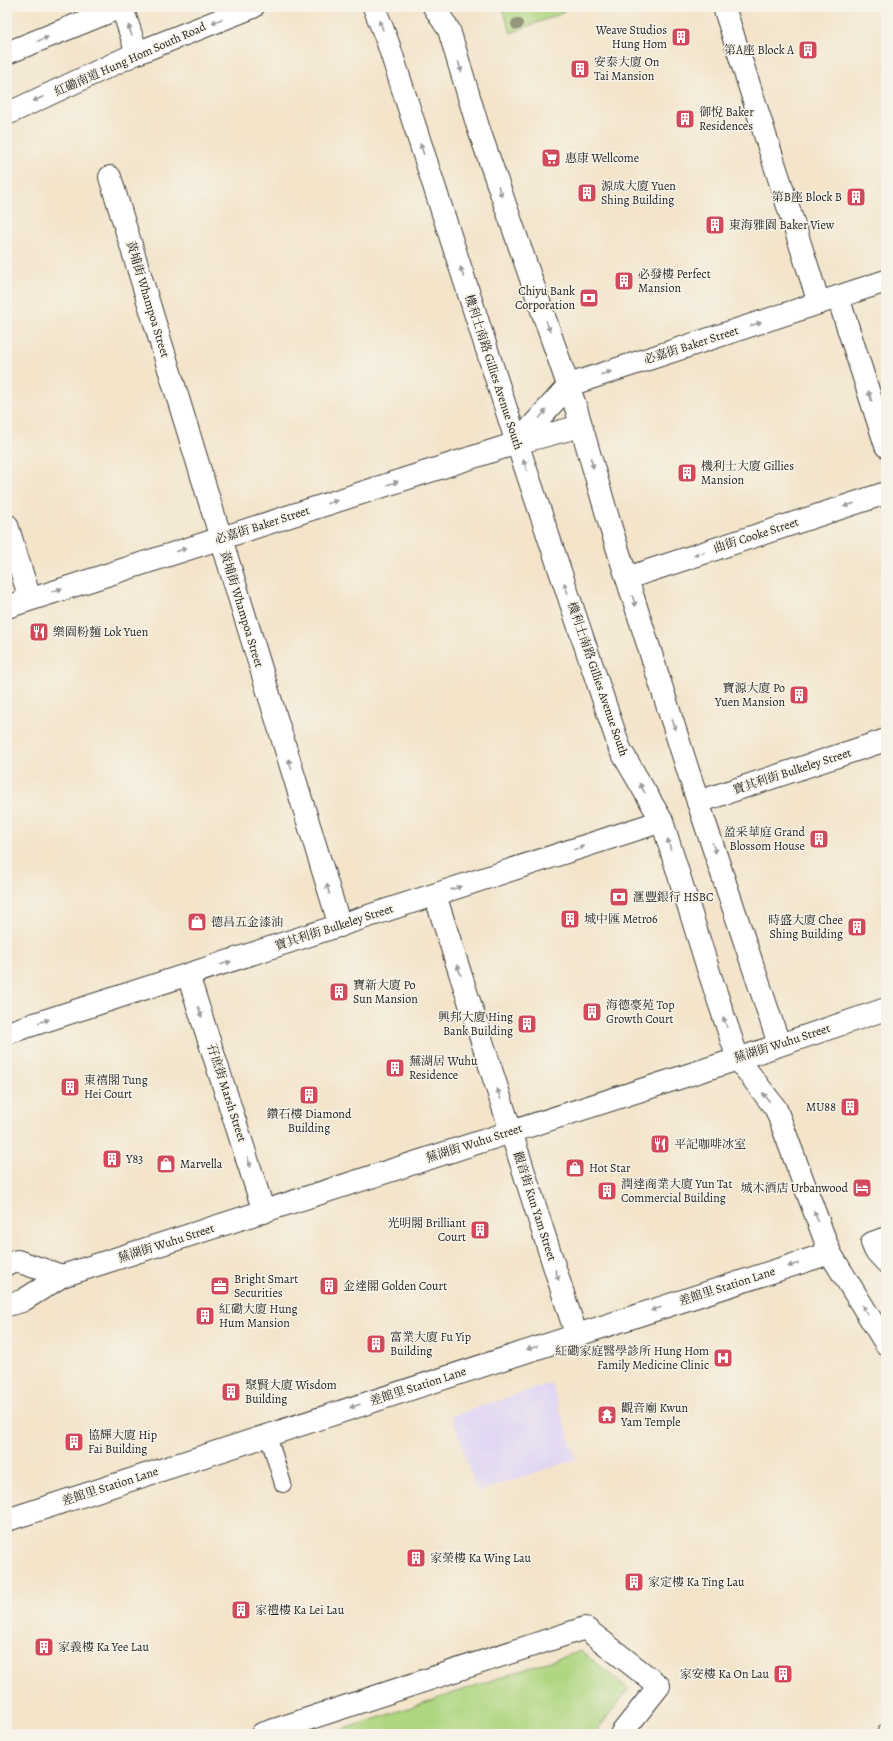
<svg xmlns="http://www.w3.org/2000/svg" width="893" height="1741" font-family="Alegreya,'Noto Serif TC',serif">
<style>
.built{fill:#e0d4f4}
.green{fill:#aed580;stroke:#65784e}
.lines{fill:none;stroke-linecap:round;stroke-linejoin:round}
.lane-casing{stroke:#3c3a36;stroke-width:18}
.street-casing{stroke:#3c3a36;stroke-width:24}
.secondary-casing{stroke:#3c3a36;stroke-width:24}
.lane{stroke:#fff;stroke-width:16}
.street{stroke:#fff;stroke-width:22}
.secondary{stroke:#fff;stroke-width:22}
.tree{fill:#95957b}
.oneway{fill:#999}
.labels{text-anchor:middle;stroke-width:3;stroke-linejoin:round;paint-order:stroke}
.poi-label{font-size:12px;fill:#1c1c1c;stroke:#f7f3e8;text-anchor:start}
.street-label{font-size:12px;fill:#1c1c1c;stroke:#f7f3e8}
</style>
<rect width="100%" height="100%" fill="#f7f3e8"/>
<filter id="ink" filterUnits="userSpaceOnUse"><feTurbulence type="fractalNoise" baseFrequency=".025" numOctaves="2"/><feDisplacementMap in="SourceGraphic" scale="8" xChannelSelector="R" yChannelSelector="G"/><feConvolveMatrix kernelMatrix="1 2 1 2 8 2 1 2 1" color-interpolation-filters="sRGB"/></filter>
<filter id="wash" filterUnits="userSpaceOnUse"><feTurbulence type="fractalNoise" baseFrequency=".012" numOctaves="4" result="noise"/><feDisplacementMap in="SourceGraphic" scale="16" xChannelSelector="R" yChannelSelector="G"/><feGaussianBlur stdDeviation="0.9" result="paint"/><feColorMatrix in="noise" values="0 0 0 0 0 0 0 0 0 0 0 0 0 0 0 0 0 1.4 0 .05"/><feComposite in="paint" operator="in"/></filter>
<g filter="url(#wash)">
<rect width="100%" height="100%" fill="#f3e4ca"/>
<polygon class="built" points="551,1383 576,1459 477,1492 452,1416"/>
<g class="green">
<polygon points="502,7 550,7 565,12 511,33"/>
<polygon points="581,1651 629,1689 594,1734 329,1734"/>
</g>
</g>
<g filter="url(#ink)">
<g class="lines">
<defs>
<g id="lane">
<polyline points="268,1435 283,1484"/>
<polyline points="885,1734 886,1732"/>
</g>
<g id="street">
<polyline points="724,7 819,303"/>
<polyline points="110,177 340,926"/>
<polyline points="838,297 886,446"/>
<polyline points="7,525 30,599"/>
<polyline points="627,578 886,493"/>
<polyline points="7,607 517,443 581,426"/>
<polyline points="698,802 886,740"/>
<polyline points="435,895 576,1334"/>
<polyline points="886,1238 872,1243 875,1250 886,1262"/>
<polyline points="7,1520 830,1253"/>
<polyline points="262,1734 585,1628 659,1686 621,1734"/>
</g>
<g id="secondary">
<polyline points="122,7 137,53"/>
<polyline points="374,7 388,43 517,443 620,749 662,821 710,975 738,1059 776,1109 830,1253 886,1344"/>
<polyline points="434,7 449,30 478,127 576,408 610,525 698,802 779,1044"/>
<polyline points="7,53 121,7"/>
<polyline points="7,114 137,53 253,7"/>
<polyline points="517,443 569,385 886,281"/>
<polyline points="188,975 264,1212"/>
<polyline points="7,1033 662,821"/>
<polyline points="7,1264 17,1261 62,1276"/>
<polyline points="7,1305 22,1301 62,1276 738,1059 886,1009"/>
</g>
</defs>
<use href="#lane" class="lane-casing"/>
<use href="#street" class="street-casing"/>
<use href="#secondary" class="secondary-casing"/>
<use href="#lane" class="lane"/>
<use href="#street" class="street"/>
<use href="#secondary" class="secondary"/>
</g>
<circle class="tree" cx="517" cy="24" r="6"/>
<defs><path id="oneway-solid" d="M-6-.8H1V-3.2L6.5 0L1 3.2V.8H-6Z"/></defs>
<g class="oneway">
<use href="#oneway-solid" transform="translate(217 21) rotate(158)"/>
<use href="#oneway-solid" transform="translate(381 25) rotate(-112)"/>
<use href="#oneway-solid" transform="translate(130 30) rotate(-108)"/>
<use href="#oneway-solid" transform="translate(43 39) rotate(-22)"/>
<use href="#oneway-solid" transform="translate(460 67) rotate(74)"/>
<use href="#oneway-solid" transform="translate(38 99) rotate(155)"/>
<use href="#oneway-solid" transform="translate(422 149) rotate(-108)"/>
<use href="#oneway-solid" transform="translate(500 191) rotate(71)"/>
<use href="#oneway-solid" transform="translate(462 272) rotate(-108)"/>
<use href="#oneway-solid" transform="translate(756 324) rotate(-18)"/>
<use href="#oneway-solid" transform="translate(548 326) rotate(70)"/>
<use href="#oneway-solid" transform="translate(606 373) rotate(-18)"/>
<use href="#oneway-solid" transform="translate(870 396) rotate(-108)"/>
<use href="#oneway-solid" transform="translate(543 414) rotate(-48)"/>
<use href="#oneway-solid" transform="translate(592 463) rotate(74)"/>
<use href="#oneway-solid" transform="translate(525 465) rotate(-109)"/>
<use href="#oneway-solid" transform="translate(393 483) rotate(-18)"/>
<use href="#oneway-solid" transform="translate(332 502) rotate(-18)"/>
<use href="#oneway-solid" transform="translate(849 505) rotate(162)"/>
<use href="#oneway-solid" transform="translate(181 550) rotate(-18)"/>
<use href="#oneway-solid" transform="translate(699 554) rotate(162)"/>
<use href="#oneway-solid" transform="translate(566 588) rotate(-109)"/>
<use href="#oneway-solid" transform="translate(57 590) rotate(-18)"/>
<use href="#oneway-solid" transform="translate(634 601) rotate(72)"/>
<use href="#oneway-solid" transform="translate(674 725) rotate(72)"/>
<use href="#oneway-solid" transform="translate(290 764) rotate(-107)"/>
<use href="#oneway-solid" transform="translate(642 788) rotate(-120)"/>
<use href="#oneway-solid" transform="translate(669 844) rotate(-107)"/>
<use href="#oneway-solid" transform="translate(579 848) rotate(-18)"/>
<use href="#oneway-solid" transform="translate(714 848) rotate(71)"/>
<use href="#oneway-solid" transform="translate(456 888) rotate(-18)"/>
<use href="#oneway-solid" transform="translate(328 889) rotate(-107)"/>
<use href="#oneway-solid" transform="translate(226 963) rotate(-18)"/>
<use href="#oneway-solid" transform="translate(459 970) rotate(-108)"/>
<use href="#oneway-solid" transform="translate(200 1012) rotate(72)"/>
<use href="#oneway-solid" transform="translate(44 1021) rotate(-18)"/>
<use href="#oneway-solid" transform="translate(725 1022) rotate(-109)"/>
<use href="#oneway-solid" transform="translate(499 1094) rotate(-108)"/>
<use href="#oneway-solid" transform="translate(766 1097) rotate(-127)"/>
<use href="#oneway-solid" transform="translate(249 1162) rotate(73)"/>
<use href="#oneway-solid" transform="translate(816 1216) rotate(-111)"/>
<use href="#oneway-solid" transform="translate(793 1265) rotate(162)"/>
<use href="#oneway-solid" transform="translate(557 1275) rotate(72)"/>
<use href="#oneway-solid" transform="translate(656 1309) rotate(162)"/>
<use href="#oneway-solid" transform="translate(865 1310) rotate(-121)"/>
<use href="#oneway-solid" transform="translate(532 1348) rotate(162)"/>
<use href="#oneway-solid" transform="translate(355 1406) rotate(162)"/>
</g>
</g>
<defs>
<symbol id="building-square" viewBox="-11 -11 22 22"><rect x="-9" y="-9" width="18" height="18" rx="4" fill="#d1495b" stroke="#f7f3e8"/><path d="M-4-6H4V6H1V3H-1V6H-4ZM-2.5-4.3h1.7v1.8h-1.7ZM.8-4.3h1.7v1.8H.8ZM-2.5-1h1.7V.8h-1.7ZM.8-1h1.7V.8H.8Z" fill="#fff"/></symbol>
<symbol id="supermarket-square" viewBox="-11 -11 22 22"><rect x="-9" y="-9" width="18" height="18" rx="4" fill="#d1495b" stroke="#f7f3e8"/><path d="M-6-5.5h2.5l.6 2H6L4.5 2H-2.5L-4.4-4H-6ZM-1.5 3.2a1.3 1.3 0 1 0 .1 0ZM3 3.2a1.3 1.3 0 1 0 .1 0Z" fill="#fff"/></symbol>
<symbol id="bank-square" viewBox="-11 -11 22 22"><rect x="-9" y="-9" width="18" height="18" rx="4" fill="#d1495b" stroke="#f7f3e8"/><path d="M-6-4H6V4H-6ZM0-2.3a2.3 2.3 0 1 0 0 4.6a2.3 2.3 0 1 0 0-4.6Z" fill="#fff"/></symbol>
<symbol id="restaurant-square" viewBox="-11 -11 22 22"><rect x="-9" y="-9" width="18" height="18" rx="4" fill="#d1495b" stroke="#f7f3e8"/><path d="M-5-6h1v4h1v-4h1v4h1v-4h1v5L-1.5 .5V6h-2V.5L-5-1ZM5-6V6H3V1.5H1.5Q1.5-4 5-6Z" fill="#fff"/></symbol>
<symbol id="shop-square" viewBox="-11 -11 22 22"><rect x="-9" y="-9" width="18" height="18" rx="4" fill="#d1495b" stroke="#f7f3e8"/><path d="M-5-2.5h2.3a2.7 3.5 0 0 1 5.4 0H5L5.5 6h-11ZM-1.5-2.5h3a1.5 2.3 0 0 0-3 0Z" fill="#fff"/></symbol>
<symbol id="hotel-square" viewBox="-11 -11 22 22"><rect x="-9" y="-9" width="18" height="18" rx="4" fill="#d1495b" stroke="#f7f3e8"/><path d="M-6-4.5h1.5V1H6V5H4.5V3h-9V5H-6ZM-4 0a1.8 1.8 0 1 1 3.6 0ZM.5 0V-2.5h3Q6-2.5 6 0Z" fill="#fff"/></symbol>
<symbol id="office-square" viewBox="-11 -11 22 22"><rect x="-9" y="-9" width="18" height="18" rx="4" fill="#d1495b" stroke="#f7f3e8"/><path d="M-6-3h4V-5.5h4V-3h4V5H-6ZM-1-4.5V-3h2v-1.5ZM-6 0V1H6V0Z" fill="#fff"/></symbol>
<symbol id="hospital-square" viewBox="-11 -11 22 22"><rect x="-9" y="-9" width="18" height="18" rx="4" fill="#d1495b" stroke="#f7f3e8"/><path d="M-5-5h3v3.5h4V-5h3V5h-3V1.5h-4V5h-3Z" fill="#fff"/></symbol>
<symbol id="temple-square" viewBox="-11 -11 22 22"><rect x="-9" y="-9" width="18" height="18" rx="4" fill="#d1495b" stroke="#f7f3e8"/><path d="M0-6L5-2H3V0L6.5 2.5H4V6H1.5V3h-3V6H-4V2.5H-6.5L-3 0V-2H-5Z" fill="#fff"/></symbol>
</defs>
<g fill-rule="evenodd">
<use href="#building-square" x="670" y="26" width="22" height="22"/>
<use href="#building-square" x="797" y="39" width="22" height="22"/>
<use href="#building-square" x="569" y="58" width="22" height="22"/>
<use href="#building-square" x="674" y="108" width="22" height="22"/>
<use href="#supermarket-square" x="540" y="147" width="22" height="22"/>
<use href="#building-square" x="576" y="182" width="22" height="22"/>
<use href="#building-square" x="845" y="186" width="22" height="22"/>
<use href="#building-square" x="704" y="214" width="22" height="22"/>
<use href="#building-square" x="613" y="270" width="22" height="22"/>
<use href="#bank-square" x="578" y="287" width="22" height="22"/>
<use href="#building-square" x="676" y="462" width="22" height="22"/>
<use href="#restaurant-square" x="28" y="621" width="22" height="22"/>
<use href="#building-square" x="788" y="684" width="22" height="22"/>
<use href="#building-square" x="808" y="828" width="22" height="22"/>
<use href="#bank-square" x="608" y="886" width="22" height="22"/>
<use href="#building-square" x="559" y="908" width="22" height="22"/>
<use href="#shop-square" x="186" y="911" width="22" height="22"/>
<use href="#building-square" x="846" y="916" width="22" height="22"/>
<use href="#building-square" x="328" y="981" width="22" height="22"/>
<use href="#building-square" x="581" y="1001" width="22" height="22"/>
<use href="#building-square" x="516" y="1013" width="22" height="22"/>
<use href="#building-square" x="384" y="1057" width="22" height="22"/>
<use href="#building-square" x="59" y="1076" width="22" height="22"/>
<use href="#building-square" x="298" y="1084" width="22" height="22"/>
<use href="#building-square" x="839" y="1096" width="22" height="22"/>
<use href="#restaurant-square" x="649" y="1133" width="22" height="22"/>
<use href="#building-square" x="101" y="1148" width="22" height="22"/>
<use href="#shop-square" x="155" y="1153" width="22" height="22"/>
<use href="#shop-square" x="564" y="1157" width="22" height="22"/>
<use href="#hotel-square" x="851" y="1177" width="22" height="22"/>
<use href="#building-square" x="596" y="1180" width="22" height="22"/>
<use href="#building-square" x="469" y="1219" width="22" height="22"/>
<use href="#office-square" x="209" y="1275" width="22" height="22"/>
<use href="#building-square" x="318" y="1275" width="22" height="22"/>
<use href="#building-square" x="194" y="1305" width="22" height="22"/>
<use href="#building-square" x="365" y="1333" width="22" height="22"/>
<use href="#hospital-square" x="712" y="1347" width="22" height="22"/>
<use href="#building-square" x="220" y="1381" width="22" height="22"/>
<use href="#temple-square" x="596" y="1404" width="22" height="22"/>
<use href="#building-square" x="63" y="1431" width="22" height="22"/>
<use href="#building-square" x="405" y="1547" width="22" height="22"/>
<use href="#building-square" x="623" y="1571" width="22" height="22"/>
<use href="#building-square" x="230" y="1599" width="22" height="22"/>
<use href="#building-square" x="33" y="1636" width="22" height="22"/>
<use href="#building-square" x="772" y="1663" width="22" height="22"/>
</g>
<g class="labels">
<g class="poi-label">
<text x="667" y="34" text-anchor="end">Weave Studios<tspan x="667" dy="14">Hung Hom</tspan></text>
<text x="794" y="54" text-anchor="end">第A座 Block A</text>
<text x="594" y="66">安泰大廈 On<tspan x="594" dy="14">Tai Mansion</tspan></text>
<text x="699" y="116">御悅 Baker<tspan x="699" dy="14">Residences</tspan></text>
<text x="565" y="162">惠康 Wellcome</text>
<text x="601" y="190">源成大廈 Yuen<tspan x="601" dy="14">Shing Building</tspan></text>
<text x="842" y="201" text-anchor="end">第B座 Block B</text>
<text x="729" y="229">東海雅園 Baker View</text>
<text x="638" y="278">必發樓 Perfect<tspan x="638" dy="14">Mansion</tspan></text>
<text x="575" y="295" text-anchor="end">Chiyu Bank<tspan x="575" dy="14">Corporation</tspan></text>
<text x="701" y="470">機利士大廈 Gillies<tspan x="701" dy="14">Mansion</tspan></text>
<text x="53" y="636">樂園粉麵 Lok Yuen</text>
<text x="785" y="692" text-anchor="end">寶源大廈 Po<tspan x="785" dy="14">Yuen Mansion</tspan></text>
<text x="805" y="836" text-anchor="end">盈采華庭 Grand<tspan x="805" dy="14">Blossom House</tspan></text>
<text x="633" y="901">滙豐銀行 HSBC</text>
<text x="584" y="923">城中匯 Metro6</text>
<text x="843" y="924" text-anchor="end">時盛大廈 Chee<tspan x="843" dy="14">Shing Building</tspan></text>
<text x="211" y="926">德昌五金漆油</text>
<text x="353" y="989">寶新大廈 Po<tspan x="353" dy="14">Sun Mansion</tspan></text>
<text x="606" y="1009">海德豪苑 Top<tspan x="606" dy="14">Growth Court</tspan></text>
<text x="513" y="1021" text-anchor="end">興邦大廈 Hing<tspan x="513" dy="14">Bank Building</tspan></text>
<text x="409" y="1065">蕪湖居 Wuhu<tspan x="409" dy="14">Residence</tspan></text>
<text x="84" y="1084">東禧閣 Tung<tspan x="84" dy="14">Hei Court</tspan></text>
<text x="836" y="1111" text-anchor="end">MU88</text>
<text x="309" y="1118" text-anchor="middle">鑽石樓 Diamond<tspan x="309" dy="14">Building</tspan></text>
<text x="674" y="1148">平記咖啡冰室</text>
<text x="126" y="1163">Y83</text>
<text x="180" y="1168">Marvella</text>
<text x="589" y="1172">Hot Star</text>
<text x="621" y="1188">潤達商業大廈 Yun Tat<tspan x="621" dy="14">Commercial Building</tspan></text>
<text x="848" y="1192" text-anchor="end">城木酒店 Urbanwood</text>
<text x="466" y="1227" text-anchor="end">光明閣 Brilliant<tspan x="466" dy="14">Court</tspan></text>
<text x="234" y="1283">Bright Smart<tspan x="234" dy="14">Securities</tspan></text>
<text x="343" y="1290">金達閣 Golden Court</text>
<text x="219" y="1313">紅磡大廈 Hung<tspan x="219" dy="14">Hum Mansion</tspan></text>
<text x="390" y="1341">富業大廈 Fu Yip<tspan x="390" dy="14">Building</tspan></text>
<text x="709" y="1355" text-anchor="end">紅磡家庭醫學診所 Hung Hom<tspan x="709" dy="14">Family Medicine Clinic</tspan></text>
<text x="245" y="1389">聚賢大廈 Wisdom<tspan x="245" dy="14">Building</tspan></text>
<text x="621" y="1412">觀音廟 Kwun<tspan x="621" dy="14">Yam Temple</tspan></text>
<text x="88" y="1439">協輝大廈 Hip<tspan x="88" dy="14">Fai Building</tspan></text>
<text x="430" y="1562">家榮樓 Ka Wing Lau</text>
<text x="648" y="1586">家定樓 Ka Ting Lau</text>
<text x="255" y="1614">家禮樓 Ka Lei Lau</text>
<text x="58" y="1651">家義樓 Ka Yee Lau</text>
<text x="769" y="1678" text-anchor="end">家安樓 Ka On Lau</text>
</g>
<g class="street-label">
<text transform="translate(130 59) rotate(-24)" y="4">紅磡南道 Hung Hom South Road</text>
<text transform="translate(148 299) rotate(73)" y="4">黃埔街 Whampoa Street</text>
<text transform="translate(691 345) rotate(-18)" y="4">必嘉街 Baker Street</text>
<text transform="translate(494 372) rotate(72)" y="4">機利士南路 Gillies Avenue South</text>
<text transform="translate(262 525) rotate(-18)" y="4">必嘉街 Baker Street</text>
<text transform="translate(756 535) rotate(-18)" y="4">曲街 Cooke Street</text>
<text transform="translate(242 609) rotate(73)" y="4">黃埔街 Whampoa Street</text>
<text transform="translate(598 679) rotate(71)" y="4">機利士南路 Gillies Avenue South</text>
<text transform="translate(792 771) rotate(-18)" y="4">寶其利街 Bulkeley Street</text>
<text transform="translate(334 927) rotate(-18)" y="4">寶其利街 Bulkeley Street</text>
<text transform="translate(782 1043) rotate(-18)" y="4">蕪湖街 Wuhu Street</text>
<text transform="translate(227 1093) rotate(72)" y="4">孖庶街 Marsh Street</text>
<text transform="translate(474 1143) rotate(-18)" y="4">蕪湖街 Wuhu Street</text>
<text transform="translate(535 1206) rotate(72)" y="4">觀音街 Kun Yam Street</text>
<text transform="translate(166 1243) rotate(-18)" y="4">蕪湖街 Wuhu Street</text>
<text transform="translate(727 1286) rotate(-18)" y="4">差館里 Station Lane</text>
<text transform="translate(418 1386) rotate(-18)" y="4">差館里 Station Lane</text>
<text transform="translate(110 1486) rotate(-18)" y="4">差館里 Station Lane</text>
</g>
</g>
<rect width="893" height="1741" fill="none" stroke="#f7f3e8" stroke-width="24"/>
</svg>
